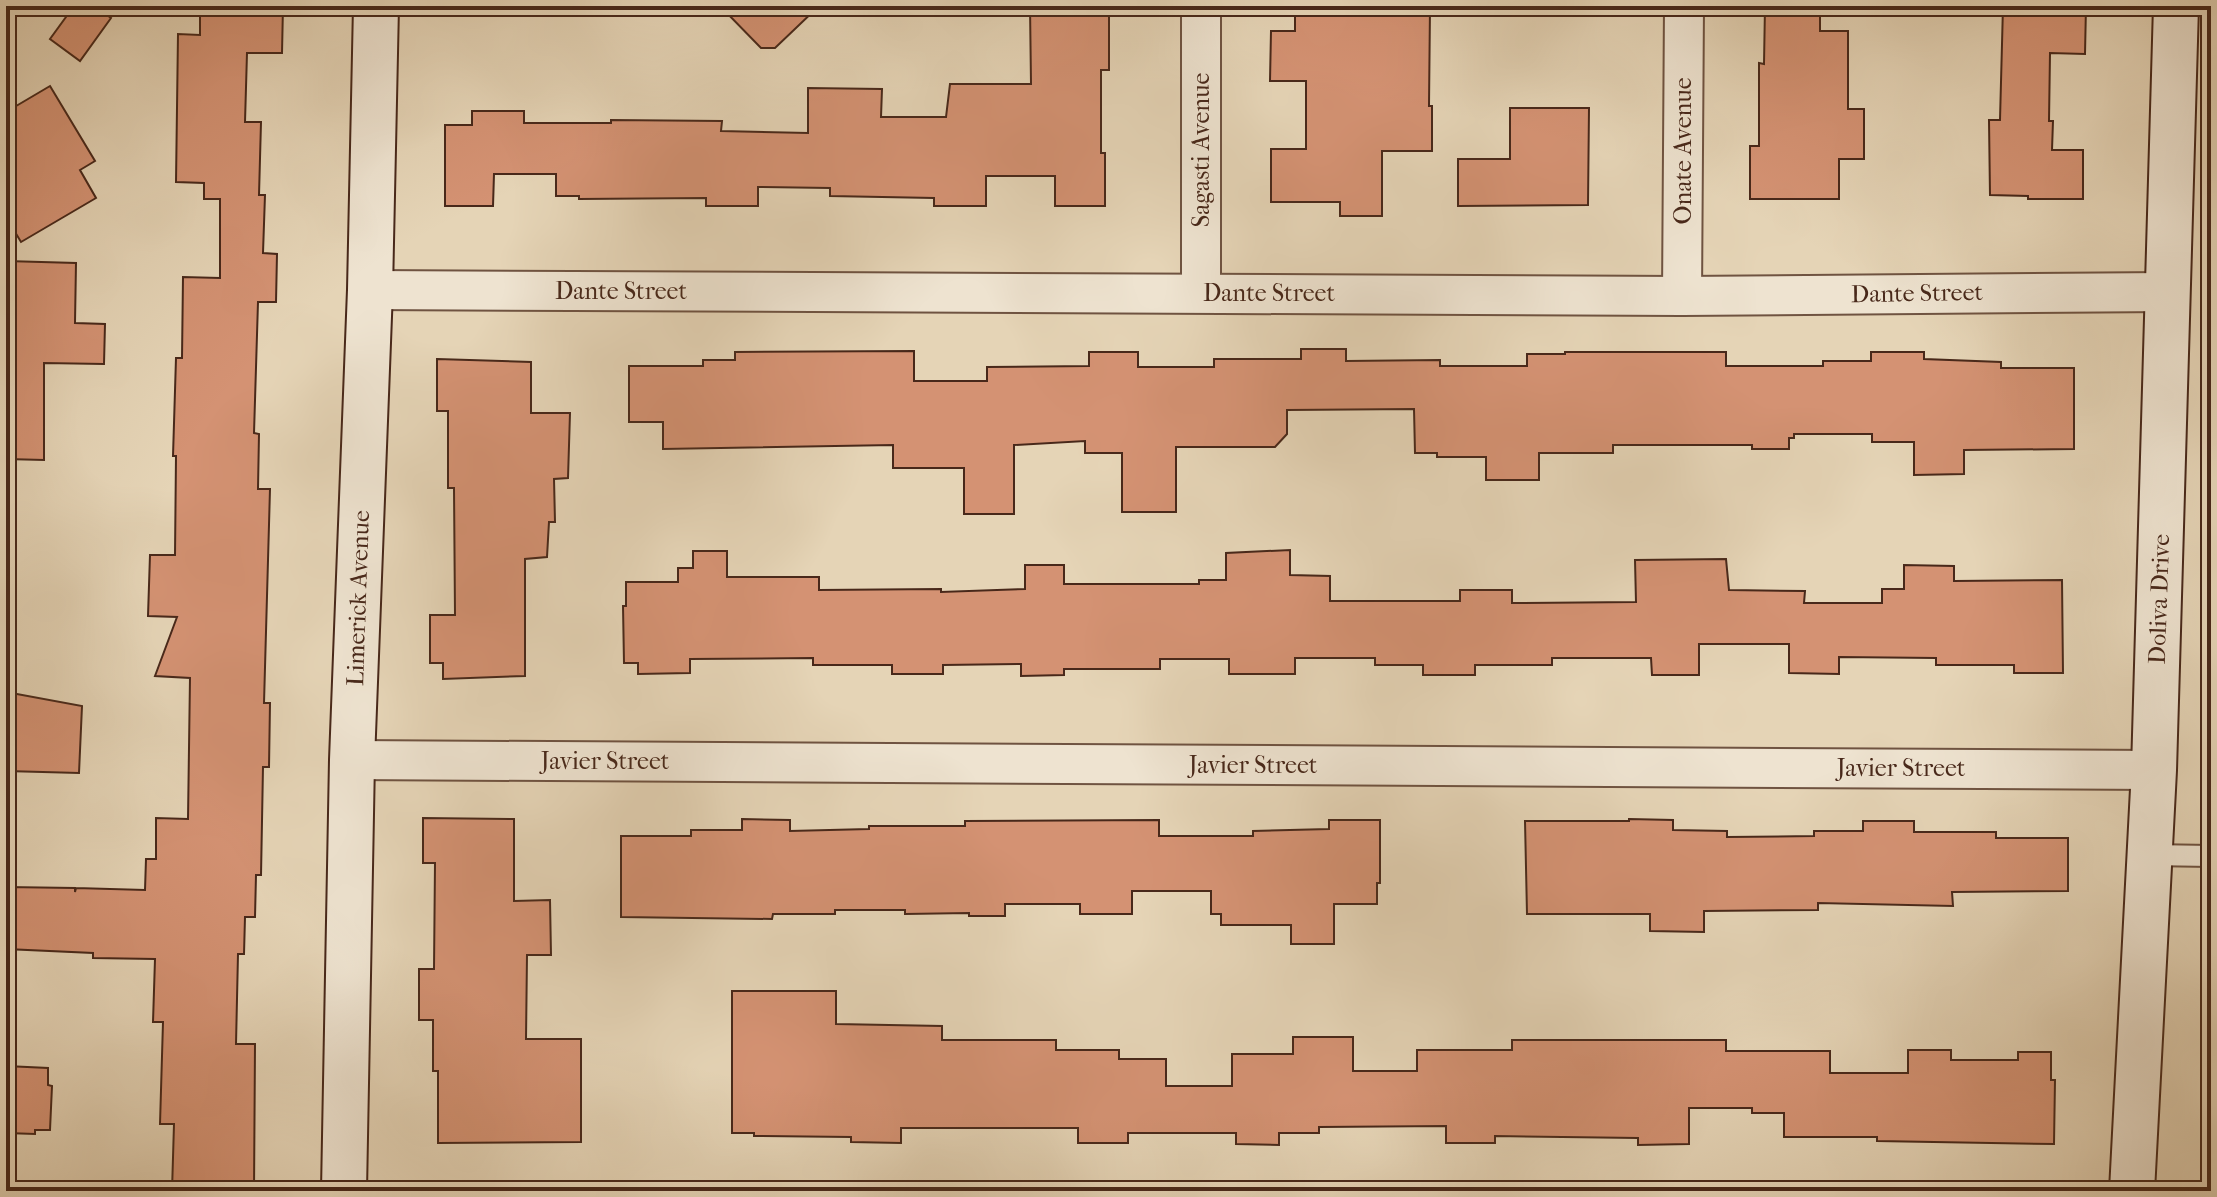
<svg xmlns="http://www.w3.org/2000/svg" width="2217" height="1197" font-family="'IM FELL French Canon',serif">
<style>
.building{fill:#d49273;stroke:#48281a;stroke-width:2}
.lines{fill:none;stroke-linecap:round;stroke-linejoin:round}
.lane-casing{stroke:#6f5341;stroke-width:24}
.street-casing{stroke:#6f5341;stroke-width:42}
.secondary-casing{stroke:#48281a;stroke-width:48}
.lane{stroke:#eee3d0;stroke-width:20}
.street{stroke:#eee3d0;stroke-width:38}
.secondary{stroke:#eee3d0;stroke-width:44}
.labels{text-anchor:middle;stroke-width:8;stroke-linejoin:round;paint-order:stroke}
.street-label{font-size:24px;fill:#48281a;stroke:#eee3d0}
</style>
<rect width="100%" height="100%" fill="#e5d4b6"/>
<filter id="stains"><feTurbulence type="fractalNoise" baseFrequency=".0025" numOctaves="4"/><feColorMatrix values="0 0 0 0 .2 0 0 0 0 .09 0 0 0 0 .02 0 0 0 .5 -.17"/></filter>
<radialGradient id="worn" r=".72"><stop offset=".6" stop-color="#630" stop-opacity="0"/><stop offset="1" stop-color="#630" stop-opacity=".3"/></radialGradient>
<g class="building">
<polygon points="74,6 95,6 111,18 80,61 50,39"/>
<polygon points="200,6 283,6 282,53 247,53 245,122 261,122 259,195 265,195 263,253 277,254 276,302 258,302 254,433 259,434 258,489 270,489 264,703 270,703 269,767 263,767 261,875 256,875 255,917 245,917 244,954 238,954 236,1044 255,1044 254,1191 172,1191 174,1124 160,1124 163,1022 153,1022 155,959 93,958 93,953 6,949 6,887 75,888 75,892 76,888 145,890 146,859 156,859 156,818 188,819 190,678 155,676 177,617 148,616 150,555 175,555 176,456 173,456 176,358 182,358 183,277 220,278 220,199 204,199 204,183 176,182 178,34 200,35"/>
<polygon points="720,6 819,6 775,48 761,48"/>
<polygon points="1030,6 1109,6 1109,70 1101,70 1101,153 1105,153 1105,206 1055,206 1055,176 986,176 986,206 934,206 934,198 830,196 830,188 758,187 758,206 706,206 706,198 579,199 579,196 556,196 556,174 494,174 493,206 445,206 445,125 472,125 472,111 524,111 524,123 611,123 611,120 722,121 721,131 808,133 808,88 882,89 881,117 946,117 950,84 1031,84"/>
<polygon points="1765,6 1820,6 1820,31 1848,31 1848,109 1864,109 1864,159 1839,159 1839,199 1750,199 1750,146 1759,146 1759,63 1764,64"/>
<polygon points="2003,6 2086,6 2085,54 2050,53 2049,121 2053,121 2052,150 2083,150 2083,199 2028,199 2028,196 1990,195 1989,120 2000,120"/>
<polygon points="1295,7 1430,7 1429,106 1432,106 1432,151 1382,151 1382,216 1340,216 1340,202 1271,202 1271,149 1306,149 1306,81 1270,81 1271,31 1295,31"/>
<polygon points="50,86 95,161 80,170 96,198 21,242 6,217 6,112"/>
<polygon points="1510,108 1589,108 1588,205 1458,206 1458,159 1510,159"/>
<polygon points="6,261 76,263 75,323 105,324 104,364 44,363 44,460 6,459"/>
<polygon points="1301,349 1346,349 1346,361 1440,360 1440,366 1527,366 1527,354 1565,354 1565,352 1726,352 1726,366 1823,366 1823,361 1871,361 1871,352 1924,352 1924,359 2001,362 2001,368 2074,368 2074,449 1964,450 1964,474 1914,475 1914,442 1872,442 1872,434 1794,434 1794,438 1789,438 1789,449 1752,449 1752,445 1613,445 1613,453 1539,453 1539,480 1486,480 1486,457 1437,457 1437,453 1415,453 1414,409 1287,410 1287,434 1275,447 1176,447 1176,512 1122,512 1122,453 1085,453 1085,441 1014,445 1014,514 964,514 964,468 893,468 893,445 663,449 663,422 629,422 629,366 703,366 703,360 735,360 735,352 914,351 914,381 987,381 987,367 1089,366 1089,352 1138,352 1138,367 1214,367 1214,359 1301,359"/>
<polygon points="437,359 531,362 531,413 570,413 568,478 554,479 555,522 549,522 547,557 525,559 525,676 443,679 443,663 430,663 430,615 455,615 454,488 448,488 448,411 437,411"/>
<polygon points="1290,550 1290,575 1330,576 1330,601 1460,601 1460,590 1512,590 1512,603 1636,602 1635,560 1726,559 1729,590 1805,591 1804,603 1882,603 1882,589 1904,589 1904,565 1954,566 1954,581 2062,580 2063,673 2014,673 2014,665 1936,665 1936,658 1839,657 1839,674 1789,673 1789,644 1699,644 1699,675 1652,675 1651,658 1552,658 1552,665 1475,665 1475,675 1423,675 1423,665 1375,665 1375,658 1295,658 1295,674 1229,674 1229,659 1160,659 1160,669 1064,669 1064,675 1021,676 1021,664 943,665 943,674 892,674 892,665 813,665 813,658 690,659 690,673 638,674 638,663 624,663 623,606 626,606 626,582 678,582 678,568 693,568 693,551 727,551 727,577 819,577 819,590 941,589 941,592 1025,589 1025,565 1064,565 1064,584 1199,584 1199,580 1226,580 1226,553"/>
<polygon points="6,692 82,706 79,773 6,771"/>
<polygon points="423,818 514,819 514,901 550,900 551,955 527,955 526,1039 581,1039 581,1142 438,1143 438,1071 433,1071 433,1020 419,1020 419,969 434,969 435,863 423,863"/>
<polygon points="742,819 790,820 790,831 869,829 869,826 965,826 965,821 1159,820 1159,836 1253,836 1253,831 1329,829 1329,820 1380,820 1380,883 1377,883 1377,904 1334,904 1334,944 1291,944 1291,925 1221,925 1221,914 1211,914 1211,891 1132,891 1132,914 1080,914 1080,904 1005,904 1005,916 969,916 969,913 905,914 905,910 835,910 835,914 773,914 772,919 621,917 621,836 691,836 691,830 742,830"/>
<polygon points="1629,819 1673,820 1673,830 1727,831 1727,837 1814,836 1814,831 1863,831 1863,821 1914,821 1914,832 1996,832 1996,838 2068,838 2068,891 1952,892 1953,906 1818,903 1818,910 1704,911 1704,932 1650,931 1650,914 1527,914 1525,821 1629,821"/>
<polygon points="732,991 836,991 836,1024 942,1026 942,1040 1056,1040 1056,1050 1119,1050 1119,1059 1166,1059 1166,1086 1232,1086 1232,1054 1293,1054 1293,1037 1353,1037 1353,1071 1417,1071 1417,1050 1512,1050 1512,1040 1726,1040 1726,1051 1830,1051 1830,1073 1908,1073 1908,1050 1951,1050 1951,1060 2018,1060 2018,1052 2051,1052 2051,1080 2055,1080 2054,1144 1877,1141 1877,1137 1784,1137 1784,1113 1752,1113 1752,1108 1689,1108 1689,1144 1638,1145 1638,1138 1495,1136 1495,1143 1446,1143 1446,1126 1319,1127 1319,1133 1279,1133 1279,1145 1236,1144 1236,1133 1128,1133 1128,1143 1078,1143 1078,1128 901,1128 901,1143 851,1142 851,1137 754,1136 754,1133 732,1133"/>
<polygon points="6,1066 48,1068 48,1085 52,1086 50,1130 35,1130 35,1134 6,1133"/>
</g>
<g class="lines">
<defs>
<polyline id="lane" points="2150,855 2211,856"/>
<g id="street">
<polyline points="1201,6 1201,293"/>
<polyline points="370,290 1682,296 2168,292"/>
<polyline points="1682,296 1684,6"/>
<polyline points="352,760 2154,770"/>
</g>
<g id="secondary">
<polyline points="344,1191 352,760 370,290 376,6"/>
<polyline points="2132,1191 2154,770 2176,6"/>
</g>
</defs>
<use href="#lane" class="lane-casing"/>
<use href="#street" class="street-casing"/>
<use href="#secondary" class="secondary-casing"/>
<use href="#lane" class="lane"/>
<use href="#street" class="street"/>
<use href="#secondary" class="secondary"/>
</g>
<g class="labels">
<g class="street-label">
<text transform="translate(1201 150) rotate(-90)" y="8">Sagasti Avenue</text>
<text transform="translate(1683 151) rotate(-90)" y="8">Onate Avenue</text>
<text x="621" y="299">Dante Street</text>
<text x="1269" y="301">Dante Street</text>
<text transform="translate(1917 293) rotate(-1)" y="8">Dante Street</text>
<text transform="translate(358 598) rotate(-88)" y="8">Limerick Avenue</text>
<text transform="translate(2159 599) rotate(-88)" y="8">Doliva Drive</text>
<text x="605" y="769">Javier Street</text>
<text x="1253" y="773">Javier Street</text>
<text x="1901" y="776">Javier Street</text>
</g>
</g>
<rect width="2217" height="1197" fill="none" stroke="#e5d4b6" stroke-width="32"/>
<rect x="8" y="8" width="2201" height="1181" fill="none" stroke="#48281a" stroke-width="4"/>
<rect x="16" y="16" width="2185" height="1165" fill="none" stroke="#48281a" stroke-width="2"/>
<rect width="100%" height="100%" filter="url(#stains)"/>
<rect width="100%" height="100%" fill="url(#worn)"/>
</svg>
